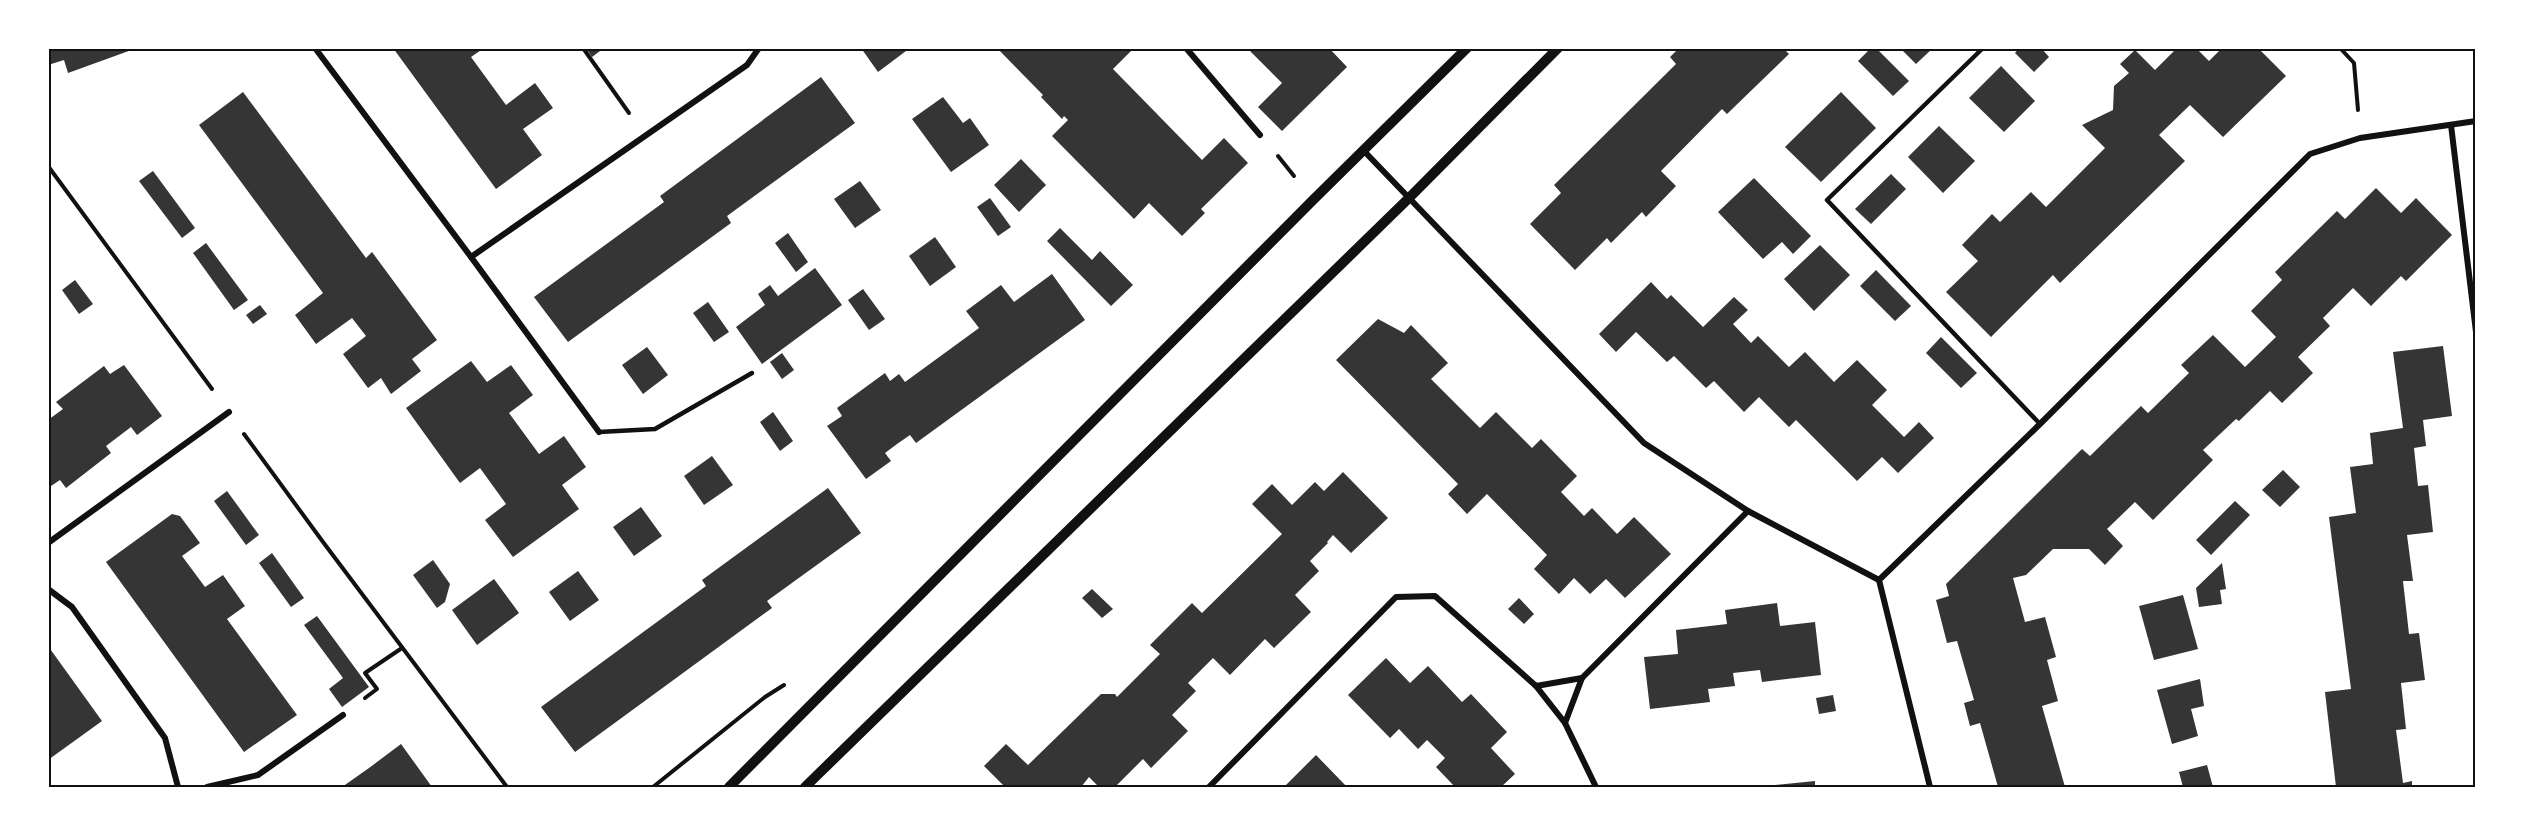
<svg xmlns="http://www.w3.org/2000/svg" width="2524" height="835" font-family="'PT Sans Narrow',sans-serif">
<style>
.building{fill:#353535}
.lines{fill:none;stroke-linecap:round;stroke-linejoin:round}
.path{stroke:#111;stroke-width:4}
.service{stroke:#111;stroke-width:4.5}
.minor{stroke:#111;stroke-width:6}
.tertiary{stroke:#111;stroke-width:10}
.neatline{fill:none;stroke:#111;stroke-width:2}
</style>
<rect width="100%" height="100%" fill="#fff"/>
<g class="building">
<polygon points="48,48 137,48 68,73 64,60 48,65"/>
<polygon points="393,48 484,48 471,57 506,105 535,83 553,108 523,129 542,155 496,189"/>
<polygon points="586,48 604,48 592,57"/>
<polygon points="861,48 910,48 878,72"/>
<polygon points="997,48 1134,48 1113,69 1202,160 1224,138 1248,163 1201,209 1205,213 1182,236 1149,203 1134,219 1052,136 1068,120 1064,116 1062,119 1041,97 1043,95 1041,93"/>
<polygon points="1247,48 1329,48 1347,67 1282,131 1258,107 1282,83"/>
<polygon points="1679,48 1783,48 1789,54 1727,114 1722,109 1661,171 1676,186 1646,217 1642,212 1611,243 1607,238 1575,270 1530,224 1561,193 1554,185 1676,64 1670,57"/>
<polygon points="1871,48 1876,48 1909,81 1893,96 1858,61"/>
<polygon points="1906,48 1933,48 1916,64 1903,51"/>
<polygon points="2019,48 2041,48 2049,57 2034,72 2015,53"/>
<polygon points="2177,48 2196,48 2209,61 2222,48 2258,48 2286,76 2223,137 2190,105 2159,135 2185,161 2060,283 2053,275 1991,337 1946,292 1978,261 1962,245 1992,214 2000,222 2031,192 2046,207 2105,148 2082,125 2113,110 2114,86 2129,73 2120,64 2135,50 2155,70"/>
<polygon points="2001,66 2035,101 2004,132 1969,98"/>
<polygon points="821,77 855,123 727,216 731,223 568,342 534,297 664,202 660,196"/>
<polygon points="243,92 366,258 372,252 437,340 412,359 421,371 391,394 381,378 368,388 343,354 366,336 352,318 316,344 295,315 323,293 199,125"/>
<polygon points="1841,92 1876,128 1821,182 1785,147"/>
<polygon points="943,97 963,123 970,118 989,145 951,172 912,119"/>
<polygon points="1939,126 1975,161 1943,193 1908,157"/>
<polygon points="1021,159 1046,185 1019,212 994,185"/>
<polygon points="153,171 195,228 182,238 139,181"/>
<polygon points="1891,174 1906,189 1871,224 1855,209"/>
<polygon points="1754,178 1811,236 1793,254 1782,242 1763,259 1718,212"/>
<polygon points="860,181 881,210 855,228 834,199"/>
<polygon points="2376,188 2401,213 2416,198 2452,235 2406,281 2401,276 2371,306 2353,288 2323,318 2330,326 2298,357 2313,373 2282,403 2270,391 2239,421 2236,419 2203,450 2213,460 2153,520 2135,502 2107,529 2123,546 2105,565 2089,549 2053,549 2026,575 2013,578 2025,622 2045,617 2056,657 2047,660 2058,701 2042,706 2065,787 1998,787 1980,723 1970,726 1964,703 1974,700 1957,641 1947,643 1936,600 1949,596 1946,584 2082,449 2090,456 2141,406 2148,413 2189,373 2181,365 2213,335 2245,367 2276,337 2251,311 2282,280 2275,272 2337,211 2345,219"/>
<polygon points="990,198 1011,227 998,236 977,207"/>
<polygon points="1060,228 1092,260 1100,251 1133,285 1111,306 1047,241"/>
<polygon points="788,233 808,262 796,272 775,243"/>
<polygon points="935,237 956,267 930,286 909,256"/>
<polygon points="206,243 248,300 234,310 193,253"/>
<polygon points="1820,245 1850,275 1814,311 1784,279"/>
<polygon points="815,268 842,305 762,364 736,327 765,305 758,294 770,285 778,296"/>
<polygon points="1876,270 1911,306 1895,321 1860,286"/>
<polygon points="1052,274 1085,320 916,443 910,435 897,444 885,453 891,461 866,479 827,426 842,416 837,408 885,373 890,381 899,374 905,382 979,328 966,311 1001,285 1014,302"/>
<polygon points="75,280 93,304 79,314 62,290"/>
<polygon points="1651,282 1667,299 1671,295 1703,327 1734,297 1748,310 1733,324 1751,343 1758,336 1789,367 1805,352 1834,382 1857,360 1887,390 1872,405 1904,437 1919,422 1934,438 1898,473 1882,457 1857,481 1796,420 1789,427 1759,397 1744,412 1714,381 1706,388 1674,356 1667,362 1636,332 1616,352 1599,334"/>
<polygon points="863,289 885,319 869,330 848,300"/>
<polygon points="708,302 729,332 714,342 693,313"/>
<polygon points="260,305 267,314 253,324 246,315"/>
<polygon points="1378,319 1404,333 1411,325 1448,363 1431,379 1480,428 1496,412 1532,448 1541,439 1577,476 1561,492 1584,516 1592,508 1617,534 1634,517 1671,554 1625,598 1606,579 1590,594 1574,578 1559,594 1534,569 1547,555 1487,494 1467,514 1448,494 1458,484 1336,360"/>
<polygon points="1941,337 1977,373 1961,388 1926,353"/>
<polygon points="2443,346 2452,416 2423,420 2426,446 2414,448 2418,486 2428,485 2433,532 2407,535 2413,581 2403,581 2409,634 2419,633 2425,680 2401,683 2406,729 2396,730 2403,783 2412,781 2412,787 2336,787 2325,692 2351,689 2329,517 2356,513 2350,467 2373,464 2370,433 2403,428 2393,352"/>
<polygon points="647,347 668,375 643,394 622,365"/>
<polygon points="782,353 794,370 782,379 770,362"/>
<polygon points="471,361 487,382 511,365 533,395 509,413 539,454 564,436 586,467 562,485 579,509 513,557 485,520 506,504 480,468 460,483 406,408"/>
<polygon points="124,365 162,416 137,435 131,427 106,446 111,453 66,488 60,480 48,488 48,420 63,409 56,402 104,366 110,374"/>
<polygon points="773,412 793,441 780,451 760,422"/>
<polygon points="712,456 733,485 704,505 684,476"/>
<polygon points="2283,470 2300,487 2280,507 2262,490"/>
<polygon points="1343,472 1388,518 1351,553 1333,535 1327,542 1328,543 1310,561 1319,571 1295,595 1311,612 1274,648 1265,639 1230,675 1213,658 1188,683 1196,691 1172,715 1188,731 1151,768 1143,759 1115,787 1099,787 1089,777 1081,787 1005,787 984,766 1006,744 1028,765 1101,694 1115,694 1117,697 1160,654 1150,645 1192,603 1202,613 1282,534 1252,504 1272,484 1292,505 1315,482 1324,491"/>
<polygon points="828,488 861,533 767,601 772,608 575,752 541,707 706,586 702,580"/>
<polygon points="227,491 259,535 246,545 214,501"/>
<polygon points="2235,501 2250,515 2211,555 2196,540"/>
<polygon points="641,507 662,536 634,556 613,527"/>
<polygon points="172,514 180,516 200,543 182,556 205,587 223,575 245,606 227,619 297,715 244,752 106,562"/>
<polygon points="272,553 304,598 291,607 259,563"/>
<polygon points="433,560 450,584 445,602 437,608 413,575"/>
<polygon points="2222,563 2226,589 2220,590 2222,604 2199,607 2196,588"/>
<polygon points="578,571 599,600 570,621 549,592"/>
<polygon points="494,579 519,613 477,645 452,610"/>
<polygon points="1092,589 1113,609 1102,618 1082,598"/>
<polygon points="2183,595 2198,649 2154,660 2139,606"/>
<polygon points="1519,598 1534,614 1524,624 1508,609"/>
<polygon points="1777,603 1780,626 1815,622 1821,675 1762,682 1760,670 1733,673 1735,686 1708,689 1710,702 1650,709 1644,657 1678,654 1676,630 1727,624 1725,610"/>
<polygon points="317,616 369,687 342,707 329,689 343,678 304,625"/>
<polygon points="48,646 102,721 48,760"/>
<polygon points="1386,658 1410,683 1428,666 1462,702 1471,694 1507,732 1491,748 1515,774 1501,787 1455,787 1436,767 1445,758 1427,740 1418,749 1399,729 1390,738 1348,695"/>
<polygon points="2200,679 2204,706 2191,709 2198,736 2172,744 2157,690"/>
<polygon points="1833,695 1836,711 1819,714 1816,698"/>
<polygon points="401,744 432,787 342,787 369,768"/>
<polygon points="1316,755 1347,787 1284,787"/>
<polygon points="2207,765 2213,787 2183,787 2179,772"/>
<polygon points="1815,781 1815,787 1775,787 1775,785"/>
</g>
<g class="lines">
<g class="path">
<polyline points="583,48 629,113"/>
<polyline points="2340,48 2354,63 2358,110"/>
<polyline points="1278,156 1294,176"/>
<polyline points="48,166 212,389"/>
<polyline points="244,434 323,542 507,787"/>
<polyline points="365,698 377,689 365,673 402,648"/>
<polyline points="653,787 765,697 784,685"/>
</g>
<g class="service">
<polyline points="1983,48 1827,200 2040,424"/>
<polyline points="599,432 655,429 752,373"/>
</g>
<g class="minor">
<polyline points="315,48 471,257 747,65 759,48"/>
<polyline points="1186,48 1260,135"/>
<polyline points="2451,125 2476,332"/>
<polyline points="1364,151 1644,443 1748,511 1879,580"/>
<polyline points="471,257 599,432"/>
<polyline points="48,543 229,412"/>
<polyline points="48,589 72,607 165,738 178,787"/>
<polyline points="1582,678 1565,723 1596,787"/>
<polyline points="1536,686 1565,723"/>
<polyline points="207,787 258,775 343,715"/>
<polyline points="1209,787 1396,597 1435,596 1536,686 1582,678 1748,511"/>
<polyline points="1930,787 1879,580 2040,424 2310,154 2360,138 2476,121"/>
</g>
<g class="tertiary">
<polyline points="729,787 1314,199 1467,48"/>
<polyline points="805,787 1410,197 1558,48"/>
</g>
</g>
<rect width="2524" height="835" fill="none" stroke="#ffffff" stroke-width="99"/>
<rect x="50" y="50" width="2424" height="736" class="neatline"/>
</svg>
